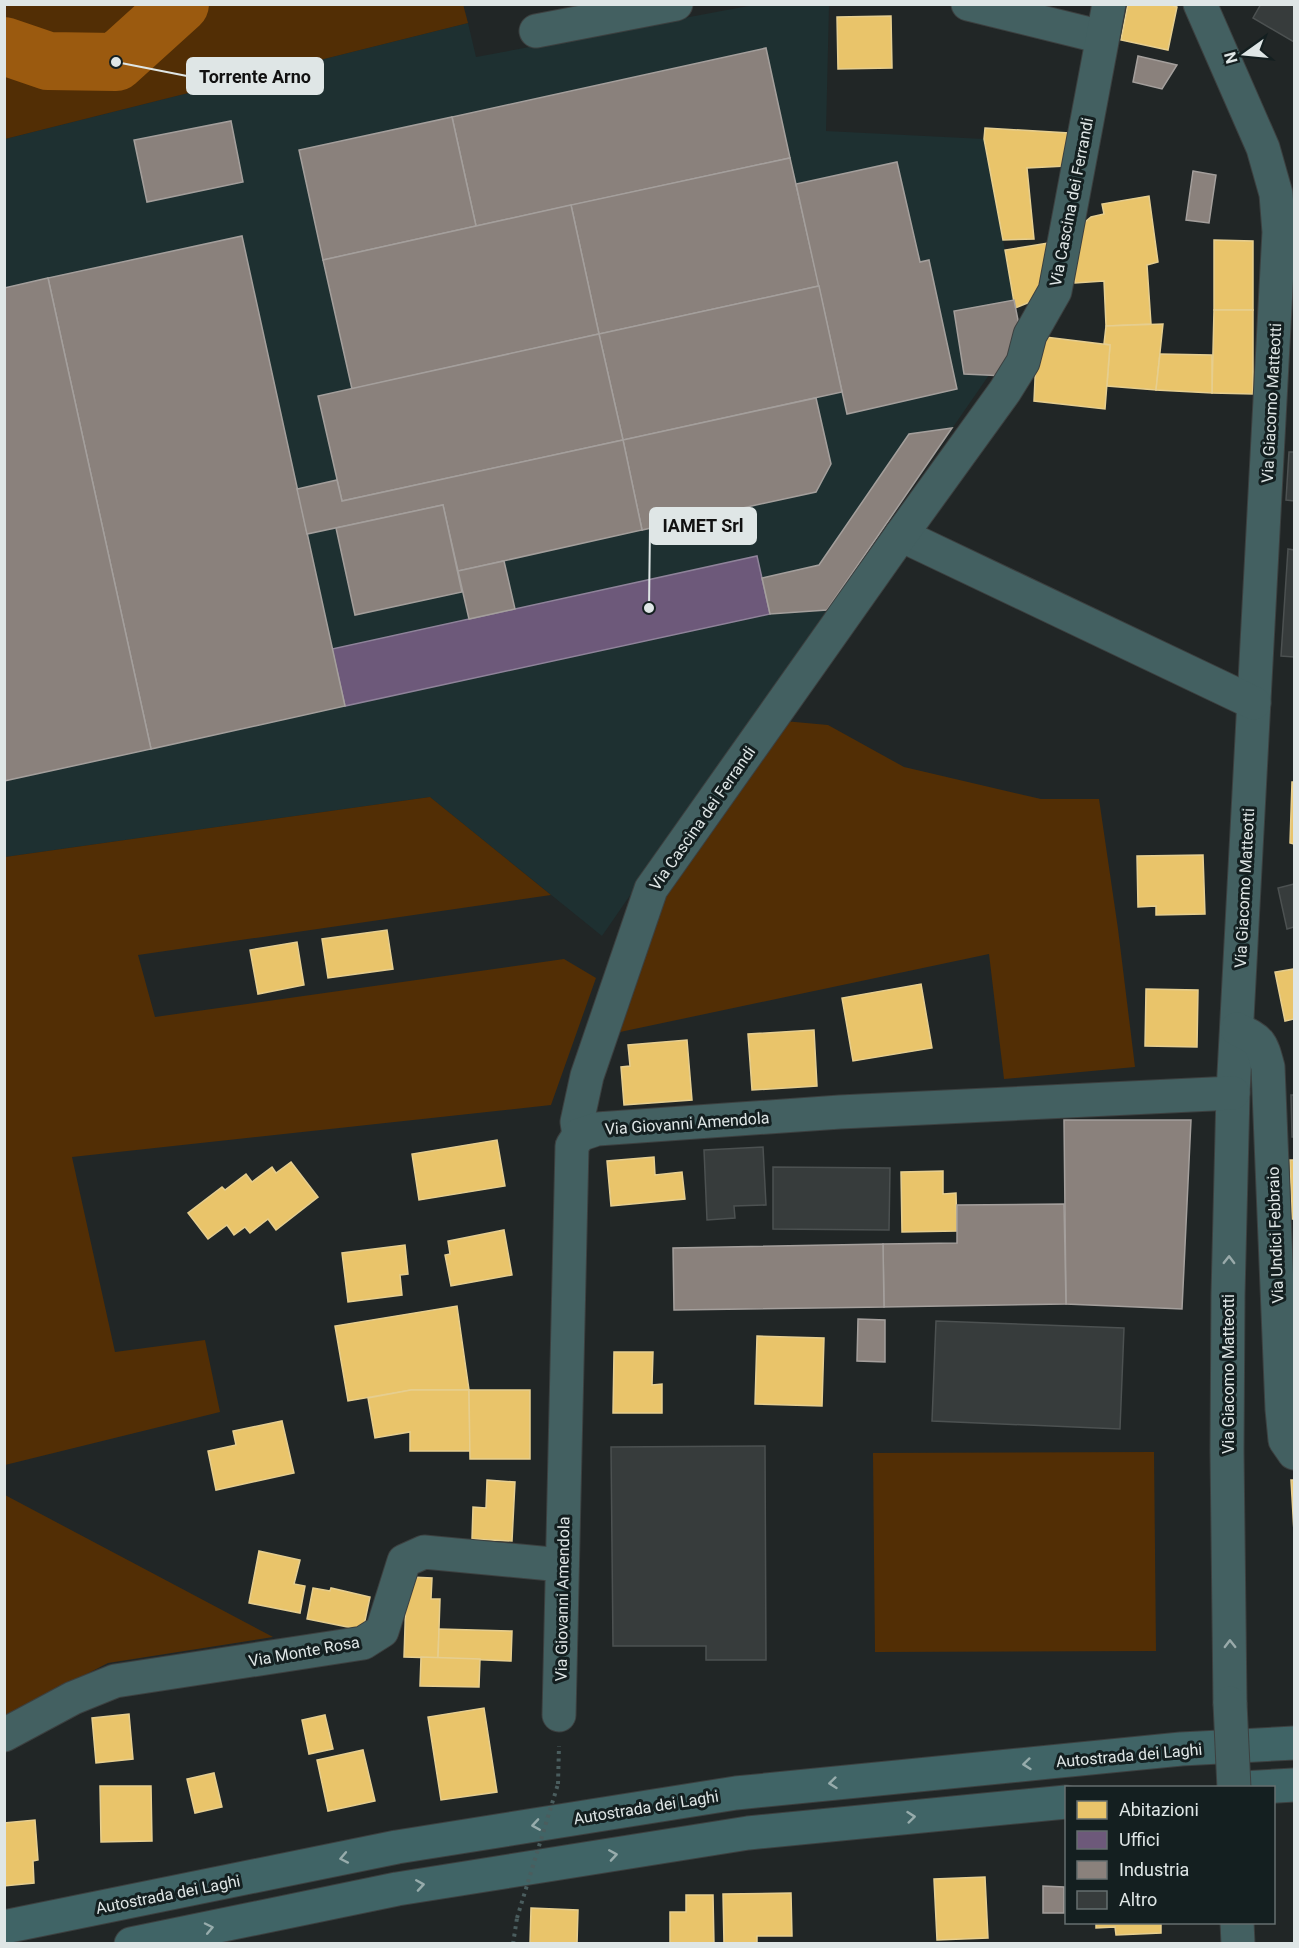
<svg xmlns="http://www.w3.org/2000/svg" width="1299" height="1948" font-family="Roboto,sans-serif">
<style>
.built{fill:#1e3031}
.green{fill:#522e05}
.homes{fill:#e9c46a;stroke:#e6ce8f;stroke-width:1.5}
.offices{fill:#6d597a;stroke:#8f839a;stroke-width:1.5}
.industry{fill:#8a817c;stroke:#a49f9c;stroke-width:1.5}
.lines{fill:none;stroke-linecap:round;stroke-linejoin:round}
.river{stroke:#9b5a0f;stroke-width:58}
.building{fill:#373c3c;stroke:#4c5151;stroke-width:1.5}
.minor-casing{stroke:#3c4040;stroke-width:35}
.motorway-casing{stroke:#3c4040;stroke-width:35}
.path{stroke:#4a5d5e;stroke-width:4;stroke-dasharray:3 4.5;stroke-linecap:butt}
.minor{stroke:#436061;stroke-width:33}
.motorway{stroke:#406466;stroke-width:33}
.minor-bridge-casing{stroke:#3c4040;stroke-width:35;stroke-linecap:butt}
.path-bridge{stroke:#4a5d5e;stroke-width:4;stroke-dasharray:3 4.5;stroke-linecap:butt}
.minor-bridge{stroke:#436061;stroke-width:33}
.oneway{stroke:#9aa}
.oneway2{stroke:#97acac}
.labels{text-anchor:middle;stroke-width:6;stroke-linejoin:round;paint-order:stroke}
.street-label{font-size:16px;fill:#dfe6e6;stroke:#141f20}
.leader{fill:none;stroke:#dfe6e6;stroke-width:2}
.callout-dot{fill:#dfe6e6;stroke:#141f20;stroke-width:2}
.callout{fill:#dfe6e6;stroke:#dfe6e6;stroke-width:2}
.callout-label{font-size:18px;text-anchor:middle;font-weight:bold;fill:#111}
</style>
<rect width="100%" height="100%" fill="#212626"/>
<polygon class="built" points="759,4 829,5 826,131 984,139 1020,330 602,936 430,797 5,857 5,139 468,23 476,57"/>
<g class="green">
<polygon points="5,4 463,4 468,23 5,139"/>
<polygon points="784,721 828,725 904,767 1041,799 1099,799 1118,929 1135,1067 1004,1079 989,954 620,1032 662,893"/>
<polygon points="430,797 551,895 138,955 155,1017 564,959 596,978 551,1105 72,1157 115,1352 205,1340 220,1412 5,1465 5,857"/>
<polygon points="1154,1452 1156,1651 875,1652 873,1453"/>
<polygon points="5,1495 273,1637 108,1663 5,1716"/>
</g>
<g class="homes">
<polygon points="1128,4 1169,4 1177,7 1168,50 1121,40"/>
<polygon points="891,16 892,68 838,69 837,17"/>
<polygon points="985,128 1069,133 1066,166 1027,168 1034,239 1003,240 984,139"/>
<polygon points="1149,196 1158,262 1147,265 1151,324 1106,326 1104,281 1075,283 1071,250 1079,227 1091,217 1104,214 1102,204"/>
<polygon points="1214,240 1253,241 1253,310 1214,310"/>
<polygon points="1049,243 1045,296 1015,308 1005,250"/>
<polygon points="1214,310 1253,310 1253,394 1212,393"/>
<polygon points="1163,324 1156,390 1107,386 1110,345 1104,344 1106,326"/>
<polygon points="1037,336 1110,345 1105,409 1034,401"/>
<polygon points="1160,354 1212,355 1212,393 1156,390"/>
<polygon points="1292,782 1294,782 1294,844 1290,843"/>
<polygon points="1203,855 1205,914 1156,915 1156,906 1138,907 1137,856"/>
<polygon points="387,930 393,969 328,978 322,939"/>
<polygon points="297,942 304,985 258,994 250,950"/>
<polygon points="1294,969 1294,1019 1285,1021 1275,972"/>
<polygon points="921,984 932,1048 853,1061 842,998"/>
<polygon points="1146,989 1198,990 1197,1047 1145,1046"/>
<polygon points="814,1030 817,1086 752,1090 748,1034"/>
<polygon points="687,1040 692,1100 624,1105 621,1067 630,1066 628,1045"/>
<polygon points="497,1140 505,1186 419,1200 412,1154"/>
<polygon points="654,1157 655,1175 682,1172 685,1199 611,1206 607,1161"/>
<polygon points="1290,1160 1294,1160 1294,1219 1292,1219"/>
<polygon points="291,1162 318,1197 276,1230 268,1219 250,1233 245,1227 234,1235 227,1225 208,1239 188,1213 222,1187 225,1190 246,1174 252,1182 272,1167 276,1173"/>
<polygon points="943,1171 943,1194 956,1193 957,1231 902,1232 901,1172"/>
<polygon points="504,1230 512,1275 451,1286 445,1255 450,1254 448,1241"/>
<polygon points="405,1245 408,1274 400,1275 402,1295 348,1302 342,1253"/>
<polygon points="457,1306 469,1390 411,1390 348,1401 335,1326"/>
<polygon points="757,1336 824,1338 822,1406 755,1404"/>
<polygon points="614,1352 653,1352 652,1385 662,1384 662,1413 613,1413"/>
<polygon points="411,1390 469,1390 470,1451 410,1451 410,1432 375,1438 368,1398"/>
<polygon points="469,1390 530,1390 530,1459 470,1459"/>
<polygon points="282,1421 294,1473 216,1490 208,1451 236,1445 233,1431"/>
<polygon points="487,1480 515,1482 512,1541 472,1539 473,1507 486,1508"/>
<polygon points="1291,1480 1294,1480 1294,1532"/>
<polygon points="259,1551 300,1560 294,1584 305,1586 300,1613 249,1603"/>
<polygon points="411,1577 432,1578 431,1599 440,1599 438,1658 404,1657 406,1596"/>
<polygon points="313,1588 330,1591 331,1588 370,1597 363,1630 307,1619"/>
<polygon points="439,1629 512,1631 511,1661 438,1658"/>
<polygon points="421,1657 480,1659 479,1687 420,1686"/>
<polygon points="484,1708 497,1792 441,1800 428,1717"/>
<polygon points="129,1714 133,1759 96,1763 92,1718"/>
<polygon points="325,1715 333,1749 309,1754 302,1720"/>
<polygon points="363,1750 375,1801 328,1811 317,1760"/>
<polygon points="214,1773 222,1807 195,1813 187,1779"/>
<polygon points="100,1786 151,1786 152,1841 101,1842"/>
<polygon points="35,1820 38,1860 33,1861 34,1883 4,1886 4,1823"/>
<polygon points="985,1877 988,1938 937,1940 934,1879"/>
<polygon points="791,1893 792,1936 757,1936 757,1944 724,1944 723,1894"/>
<polygon points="686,1895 713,1895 714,1944 670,1944 670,1912 686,1912"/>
<polygon points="531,1908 578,1910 577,1944 530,1944"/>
<polygon points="1096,1922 1161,1922 1161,1933 1116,1935 1115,1927 1096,1928"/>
</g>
<polygon class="offices" points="757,556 770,614 345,706 332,649"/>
<g class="industry">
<polygon points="766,48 790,158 476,226 452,117"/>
<polygon points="1138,56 1177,65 1162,89 1133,82"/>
<polygon points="452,117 476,226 323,260 299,150"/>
<polygon points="231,121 243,182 147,202 134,140"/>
<polygon points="790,158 819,286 599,334 571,205"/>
<polygon points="897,162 920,262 929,260 957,389 847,414 796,184"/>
<polygon points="1193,171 1216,175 1209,223 1186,220"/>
<polygon points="571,205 599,334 352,389 323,260"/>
<polygon points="242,236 345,706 151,749 48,278"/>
<polygon points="48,278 151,749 4,781 4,288"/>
<polygon points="819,286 842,392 623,440 599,334"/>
<polygon points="1014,300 1020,330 1006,376 964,374 954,311"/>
<polygon points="599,334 623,440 342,501 318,396"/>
<polygon points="816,398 831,464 816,492 642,530 623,440"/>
<polygon points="952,428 827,610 770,614 762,578 819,565 909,434"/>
<polygon points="623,440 642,530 458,571 443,505 307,534 297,489 337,480 342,501"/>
<polygon points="443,505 462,592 355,615 336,528"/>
<polygon points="504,561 515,609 469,619 458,571"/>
<polygon points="1064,1120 1191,1120 1182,1309 1066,1304"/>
<polygon points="1064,1204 1066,1304 884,1307 883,1244 957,1243 957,1205"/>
<polygon points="883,1244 884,1307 674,1310 673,1248"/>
<polygon points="858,1319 885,1320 885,1362 857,1361"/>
<polygon points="1043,1886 1064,1887 1064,1913 1043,1913"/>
</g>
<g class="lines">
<polyline class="river" points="4,46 48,61 116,62 180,4"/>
</g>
<g class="building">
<polygon points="1261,4 1294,4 1294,42 1253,18"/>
<polygon points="1289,452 1294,452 1294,501 1286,500"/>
<polygon points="1288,549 1294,550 1294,657 1281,656"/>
<polygon points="1294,884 1294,927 1287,929 1278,888"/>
<polygon points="1291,1095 1294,1095 1294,1137 1292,1137"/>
<polygon points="763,1147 766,1205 734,1206 735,1218 707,1220 704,1150"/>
<polygon points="773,1167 890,1168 889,1230 773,1229"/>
<polygon points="936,1321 1124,1328 1120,1429 932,1421"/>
<polygon points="765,1446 766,1660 706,1660 706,1646 613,1646 611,1447"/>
</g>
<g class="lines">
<defs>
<g id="minor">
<polyline points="968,4 1102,37"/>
<polyline points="1200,4 1263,148 1276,194 1279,232 1233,1093 1228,1295 1227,1451 1230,1703"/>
<polyline points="536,31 676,4"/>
<polyline points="901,535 1254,703"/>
<path d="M1237 1029C1261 1041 1261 1041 1268 1067L1282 1409 1285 1440 1294 1453"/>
<polyline points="579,1135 577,1122 587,1076 651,889 901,535 1005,391 1023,362 1030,335 1055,291 1109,4"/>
<polyline points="559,1715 572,1146 579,1135 597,1129 840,1112 1233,1093"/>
<polyline points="4,1735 73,1698 115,1681 363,1643 382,1631 404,1561 424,1552 562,1565"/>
<polyline points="1237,1922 1238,1944"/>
</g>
<g id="motorway">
<polyline points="1241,1788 1294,1785"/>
<polyline points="4,1927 397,1847 736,1793 1181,1749 1294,1743"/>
<polyline points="131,1944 397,1889 748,1833 1066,1802"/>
</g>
</defs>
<use href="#minor" class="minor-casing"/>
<use href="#motorway" class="motorway-casing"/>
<g class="path">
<polyline points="558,1784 559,1746"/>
<polyline points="513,1944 517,1918"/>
</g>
<use href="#minor" class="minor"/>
<use href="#motorway" class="motorway"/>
<defs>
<polyline id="minor-bridge" points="1230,1703 1234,1788"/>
</defs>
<use href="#minor-bridge" class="minor-bridge-casing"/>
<polyline class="path-bridge" points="517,1918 558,1784"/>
<use href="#minor-bridge" class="minor-bridge"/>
</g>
<defs><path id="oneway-chevron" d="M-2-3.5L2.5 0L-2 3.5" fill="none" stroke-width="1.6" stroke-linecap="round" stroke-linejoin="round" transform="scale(1.5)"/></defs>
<g class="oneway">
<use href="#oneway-chevron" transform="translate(1229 1260) rotate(-89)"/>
<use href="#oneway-chevron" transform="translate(1230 1644) rotate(-91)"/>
</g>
<g class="oneway2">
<use href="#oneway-chevron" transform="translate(1027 1764) rotate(174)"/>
<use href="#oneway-chevron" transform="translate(833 1783) rotate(174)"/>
<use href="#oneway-chevron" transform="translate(911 1817) rotate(-6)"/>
<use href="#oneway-chevron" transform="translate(536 1825) rotate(171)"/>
<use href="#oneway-chevron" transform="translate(613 1855) rotate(-9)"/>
<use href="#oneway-chevron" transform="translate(344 1858) rotate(169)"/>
<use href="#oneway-chevron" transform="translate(420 1885) rotate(-9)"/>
<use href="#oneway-chevron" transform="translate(209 1928) rotate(-12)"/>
</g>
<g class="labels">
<g class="street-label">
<text transform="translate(1071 202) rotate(-79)" y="6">Via Cascina dei Ferrandi</text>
<text transform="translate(1271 403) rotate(-87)" y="6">Via Giacomo Matteotti</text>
<text transform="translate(702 818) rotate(-55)" y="6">Via Cascina dei Ferrandi</text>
<text transform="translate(1244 888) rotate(-87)" y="6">Via Giacomo Matteotti</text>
<text transform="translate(687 1123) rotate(-4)" y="6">Via Giovanni Amendola</text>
<text transform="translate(1275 1235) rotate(-92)" y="6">Via Undici Febbraio</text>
<text transform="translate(1228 1374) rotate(-90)" y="6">Via Giacomo Matteotti</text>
<text transform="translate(562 1599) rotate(-89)" y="6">Via Giovanni Amendola</text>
<text transform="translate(304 1651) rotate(-10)" y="6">Via Monte Rosa</text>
<text transform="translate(1129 1755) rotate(-5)" y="6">Autostrada dei Laghi</text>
<text transform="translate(646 1807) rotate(-9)" y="6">Autostrada dei Laghi</text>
<text transform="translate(168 1894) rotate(-11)" y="6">Autostrada dei Laghi</text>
</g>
</g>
<path class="leader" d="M116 62L187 76M649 608L650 526"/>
<g class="callout-dot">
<circle cx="116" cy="62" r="6"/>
<circle cx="649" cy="608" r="6"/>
</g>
<g class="callout">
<rect x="187" y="58" width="136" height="36" rx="6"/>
<rect x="650" y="508" width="106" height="36" rx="6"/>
</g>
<g class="callout-label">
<text x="255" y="83">Torrente Arno</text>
<text x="703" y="532">IAMET Srl</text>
</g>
<rect width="1299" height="1948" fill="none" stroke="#dfe6e6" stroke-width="12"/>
<rect x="1065" y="1786" width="210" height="138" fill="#141f20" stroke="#656f6f" stroke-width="1.5"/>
<rect x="1077" y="1801" width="30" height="18" fill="#e9c46a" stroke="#656f6f" stroke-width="1.5"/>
<text x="1119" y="1816" font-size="18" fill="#dfe6e6">Abitazioni</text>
<rect x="1077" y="1831" width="30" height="18" fill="#6d597a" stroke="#656f6f" stroke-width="1.5"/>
<text x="1119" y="1846" font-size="18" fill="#dfe6e6">Uffici</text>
<rect x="1077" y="1861" width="30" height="18" fill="#8a817c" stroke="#656f6f" stroke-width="1.5"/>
<text x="1119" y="1876" font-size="18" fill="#dfe6e6">Industria</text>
<rect x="1077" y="1891" width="30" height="18" fill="#373c3c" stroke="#656f6f" stroke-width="1.5"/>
<text x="1119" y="1906" font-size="18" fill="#dfe6e6">Altro</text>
<g transform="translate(1245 54) rotate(255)" stroke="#141f20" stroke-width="4.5" paint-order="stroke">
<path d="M0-4.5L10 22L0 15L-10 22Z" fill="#dfe6e6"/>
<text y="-9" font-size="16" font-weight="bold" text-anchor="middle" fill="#dfe6e6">N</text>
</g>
</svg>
